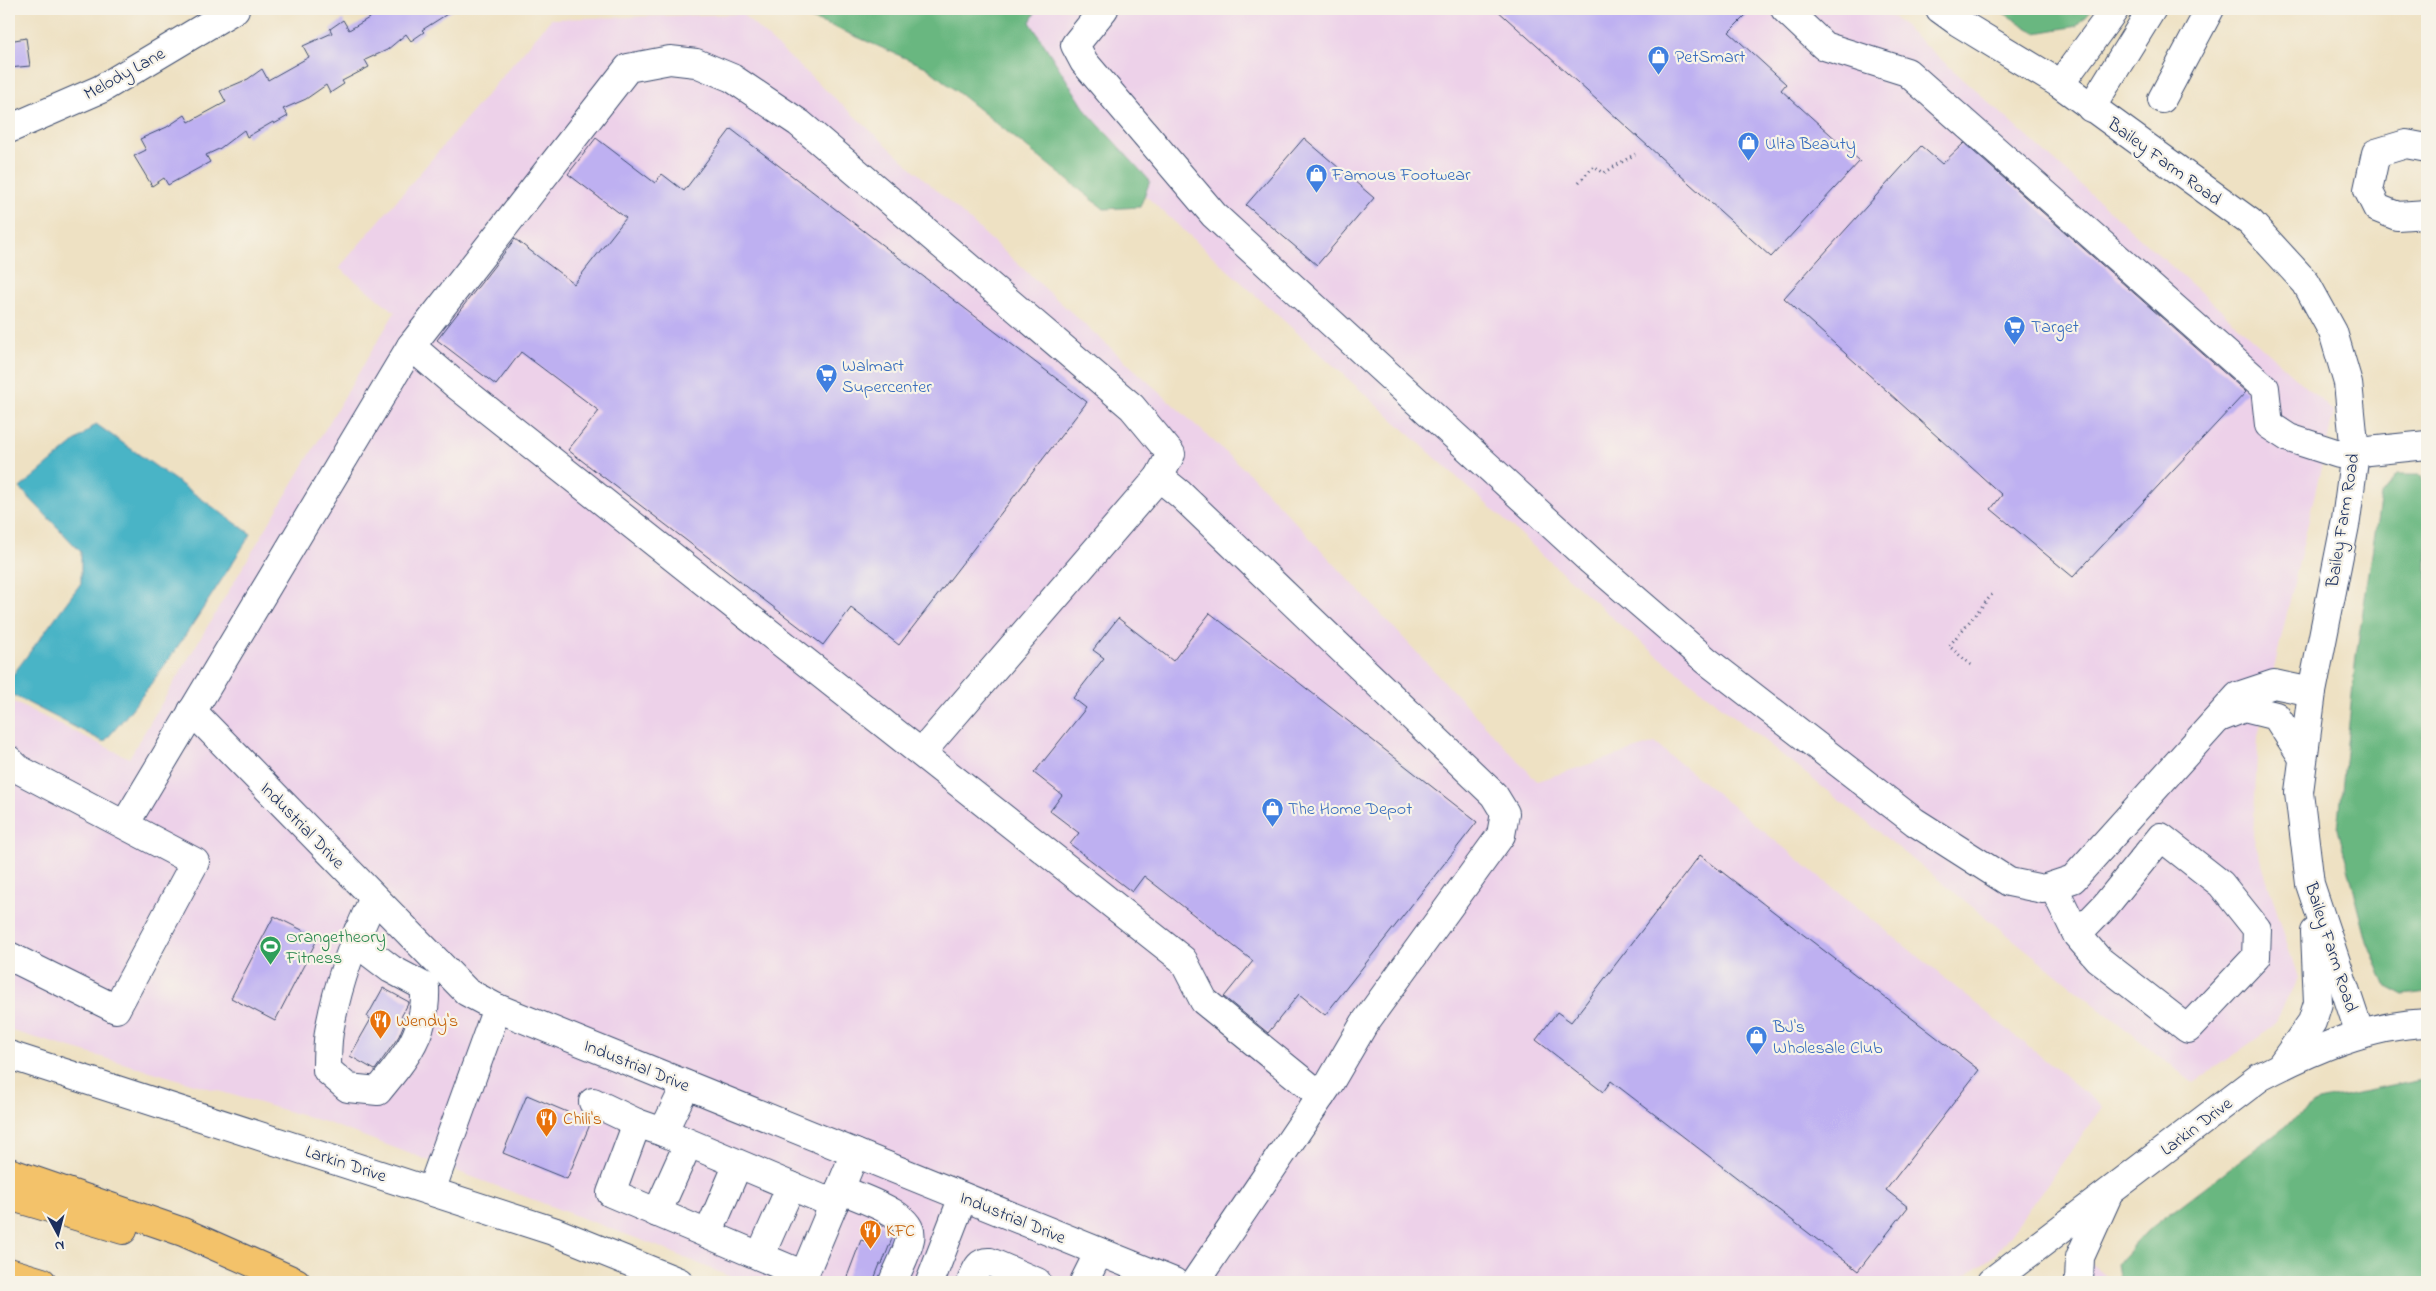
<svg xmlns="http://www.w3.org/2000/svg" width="2436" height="1291" font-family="'Indie Flower',sans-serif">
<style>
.built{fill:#edd1e9}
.forest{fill:#69b780;stroke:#42736f}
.water{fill:#49b4c6;stroke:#327292}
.building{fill:#beb0f1}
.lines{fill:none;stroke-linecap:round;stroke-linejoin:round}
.minor-casing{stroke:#3b4a6d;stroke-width:30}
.highway-casing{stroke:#3b4a6d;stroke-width:30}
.path{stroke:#3b4a6d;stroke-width:3;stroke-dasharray:1 4;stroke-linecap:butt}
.minor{stroke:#fff;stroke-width:28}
.highway{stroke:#f3c26a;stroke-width:28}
.labels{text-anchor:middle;stroke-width:4.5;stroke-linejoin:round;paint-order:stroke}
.shop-label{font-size:18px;fill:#366cbe;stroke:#f7f3e8;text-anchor:start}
.street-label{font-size:18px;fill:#1b2f5e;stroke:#f7f3e8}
.leisure-label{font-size:18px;fill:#27864d;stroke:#f7f3e8;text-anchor:start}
.food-label{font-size:18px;fill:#c56008;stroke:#f7f3e8;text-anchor:start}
</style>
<rect width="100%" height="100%" fill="#f7f3e8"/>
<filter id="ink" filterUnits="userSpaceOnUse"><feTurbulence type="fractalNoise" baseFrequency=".02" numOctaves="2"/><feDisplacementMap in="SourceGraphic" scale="10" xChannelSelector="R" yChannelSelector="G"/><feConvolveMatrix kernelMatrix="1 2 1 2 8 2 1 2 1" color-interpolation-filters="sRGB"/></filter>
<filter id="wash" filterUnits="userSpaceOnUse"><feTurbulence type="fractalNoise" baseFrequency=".0096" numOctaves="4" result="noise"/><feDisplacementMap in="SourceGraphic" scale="20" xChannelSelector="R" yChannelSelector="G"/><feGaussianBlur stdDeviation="1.12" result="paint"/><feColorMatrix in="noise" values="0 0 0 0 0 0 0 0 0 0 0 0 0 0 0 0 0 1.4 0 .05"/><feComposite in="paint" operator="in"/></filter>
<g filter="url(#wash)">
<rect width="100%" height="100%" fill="#eee1c3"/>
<g class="built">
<polygon points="939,9 1870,9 1895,18 2334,412 2258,737 2253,836 2298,978 2273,1027 2193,1083 1627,631"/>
<polygon points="742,14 1253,477 1537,781 1655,743 2103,1107 1995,1255 1956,1282 742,1282 657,1246 328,1123 9,1030 9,700 129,758 395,312 339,268 551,19"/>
<polygon points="2086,1260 2114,1282 2055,1282"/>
</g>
<g class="forest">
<polygon points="783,9 1037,9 1030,22 1087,112 1150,181 1140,207 1104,209 926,67 834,27"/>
<polygon points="1997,9 2092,9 2077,26 2036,33"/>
<polygon points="2397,475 2421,475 2427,492 2427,992 2404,995 2385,985 2367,941 2338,829 2356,656 2381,495"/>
<polygon points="2427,1079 2427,1282 2120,1282 2117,1264 2147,1231 2318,1101"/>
</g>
<path class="water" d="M96 424 251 534C205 605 161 678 104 742L9 693V680L81 583V552L20 488Z"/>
<g id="blocks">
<g class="building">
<polygon points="384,9 455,9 422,30 424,32 411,41 406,34 387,50 365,60 369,67 342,81 344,84 330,93 326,85 306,99 283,109 288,116 274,124 273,122 247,137 244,130 219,149 206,155 210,162 168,185 164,178 152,186 134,156 146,150 140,139 167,127 185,115 189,122 226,102 220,91 248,79 262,69 268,80 309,57 303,46 332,33 330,29 343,20 349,30"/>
<polygon points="1496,9 1752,9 1729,32 1786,84 1781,90 1860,161 1771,257"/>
<polygon points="26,38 30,66 9,68 9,41"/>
<polygon points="731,129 1087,402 899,645 851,608 823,645 568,450 599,411 521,352 496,385 437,340 515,239 574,284 626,218 568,174 596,138 655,183 662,174 684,191"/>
<polygon points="1304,138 1374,198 1317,265 1246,205"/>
<polygon points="1964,143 2246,392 2073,577 1991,509 2002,495 1784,298 1921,146 1942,164"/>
<polygon points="1210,613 1477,822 1325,1015 1299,994 1268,1033 1224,997 1253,961 1144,876 1132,892 1070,844 1079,833 1050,811 1062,795 1034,773 1086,708 1073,698 1104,658 1093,650 1118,618 1173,661"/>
<polygon points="1700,855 1979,1070 1886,1190 1908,1207 1858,1271 1611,1081 1603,1092 1536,1040 1557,1012 1571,1022"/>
<polygon points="274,916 318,938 275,1021 231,998"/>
<polygon points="383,988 409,1002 401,1017 406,1019 399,1036 375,1070 350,1056 371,1019 367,1017"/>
<polygon points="527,1095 591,1122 567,1179 503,1153"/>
<polygon points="871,1222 886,1227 894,1234 882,1264 880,1264 873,1282 845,1282 861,1240 864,1241"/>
</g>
</g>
</g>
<g filter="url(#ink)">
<use href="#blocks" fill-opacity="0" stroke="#3b4a6d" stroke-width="1"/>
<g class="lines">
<defs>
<g id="minor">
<polyline points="1104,9 1075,45 1084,62 1214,215 1591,561 1707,661 1915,822 2009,882 2043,889 2073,879 2238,696 2274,684 2312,692"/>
<polyline points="1785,9 1824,46 1907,72 2265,388 2269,425 2289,438 2339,454 2427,445"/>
<polyline points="1940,9 1958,22 2060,84 2250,222 2306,283 2333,332 2348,383 2355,453 2346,520 2312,692 2299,792 2310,884 2360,1034"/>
<polyline points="2060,84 2115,9"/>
<polyline points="2162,99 2210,9"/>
<polyline points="2091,108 2152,9"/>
<polyline points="9,129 101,89 235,9"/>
<polyline points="2427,148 2406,144 2376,153 2368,190 2377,208 2397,216 2427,214"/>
<polyline points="411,346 455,384 707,584 1183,960 1204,1001 1321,1096"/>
<polyline points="192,711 467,992 497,1008 1174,1282"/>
<polyline points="2219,718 2244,708 2276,716 2303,758"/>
<polyline points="922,752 1159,477"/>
<polyline points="9,760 18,769 195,862 116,1009 9,956"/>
<polyline points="125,824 411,346 628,68 670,60 696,63 732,78 799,123 1132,407 1171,454 1159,477 1180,494 1494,795 1505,813 1501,835 1364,1024 1329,1084 1195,1282"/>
<polyline points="2053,886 2077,935 2098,959 2188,1029 2256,957 2257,929 2221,884 2161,837 2105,906 2077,935"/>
<path d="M358 931 370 953 391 969 425 987C427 1032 406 1057 378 1091L348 1088 327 1070C327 1058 327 1044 329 1032 337 986 354 939 374 898"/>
<polyline points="9,1055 553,1231 679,1282"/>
<polyline points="2282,1064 2312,1022 2318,1003 2315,932"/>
<polyline points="686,1085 663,1132 637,1123 611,1193 804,1275 855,1153"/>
<polyline points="593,1102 637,1123"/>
<polyline points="663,1132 834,1204"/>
<path d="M840 1189C859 1198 916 1214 910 1239 907 1254 898 1269 893 1282"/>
<polyline points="431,1191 497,1008"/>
<polyline points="657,1213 688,1144"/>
<polyline points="708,1234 738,1164"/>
<polyline points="760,1256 791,1186"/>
<polyline points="930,1282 963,1197"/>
<path d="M971 1282C976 1272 977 1261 990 1262L1037 1282"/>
<polyline points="1084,1282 1099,1252"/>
<path d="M1991 1282 2260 1077C2312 1050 2368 1025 2427 1023"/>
<polyline points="2079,1282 2080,1257 2108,1195"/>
</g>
<g id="highway">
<polyline points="9,1172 183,1232 296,1282"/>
<polyline points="9,1196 123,1230"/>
<polyline points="9,1272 42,1282"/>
</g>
</defs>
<use href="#minor" class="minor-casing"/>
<use href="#highway" class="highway-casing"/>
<g class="path">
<polyline points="1579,182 1594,166 1604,173 1635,154"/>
<polyline points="1971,665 1949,646 1994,592"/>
</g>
<use href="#minor" class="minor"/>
<use href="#highway" class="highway"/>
</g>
</g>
<defs>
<symbol id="shop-pin" viewBox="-11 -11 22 30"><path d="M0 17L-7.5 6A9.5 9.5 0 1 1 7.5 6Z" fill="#3f7fe0" stroke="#f7f3e8"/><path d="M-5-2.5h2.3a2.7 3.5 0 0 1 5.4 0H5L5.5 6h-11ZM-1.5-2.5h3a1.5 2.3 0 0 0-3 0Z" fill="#fff"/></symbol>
<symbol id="supermarket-pin" viewBox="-11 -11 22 30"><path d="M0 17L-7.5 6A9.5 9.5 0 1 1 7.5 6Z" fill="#3f7fe0" stroke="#f7f3e8"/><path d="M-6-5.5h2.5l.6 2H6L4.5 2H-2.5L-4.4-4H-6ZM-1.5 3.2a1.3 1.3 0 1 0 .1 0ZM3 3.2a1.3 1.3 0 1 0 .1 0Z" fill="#fff"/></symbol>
<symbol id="stadium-pin" viewBox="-11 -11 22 30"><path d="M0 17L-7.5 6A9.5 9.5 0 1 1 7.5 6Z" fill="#2e9e5b" stroke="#f7f3e8"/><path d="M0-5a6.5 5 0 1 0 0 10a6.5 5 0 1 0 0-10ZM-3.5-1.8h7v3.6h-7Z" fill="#fff"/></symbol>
<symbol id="restaurant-pin" viewBox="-11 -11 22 30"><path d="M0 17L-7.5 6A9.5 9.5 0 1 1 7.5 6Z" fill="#e8710a" stroke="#f7f3e8"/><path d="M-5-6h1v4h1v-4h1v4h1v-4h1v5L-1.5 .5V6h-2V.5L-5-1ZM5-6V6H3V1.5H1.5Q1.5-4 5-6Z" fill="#fff"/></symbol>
</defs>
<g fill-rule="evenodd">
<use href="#shop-pin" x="1646" y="44" width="25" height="34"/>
<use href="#shop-pin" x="1736" y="130" width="25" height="34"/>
<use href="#shop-pin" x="1304" y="162" width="25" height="34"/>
<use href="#supermarket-pin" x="2002" y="314" width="25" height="34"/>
<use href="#supermarket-pin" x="814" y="362" width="25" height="34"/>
<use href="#shop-pin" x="1260" y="796" width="25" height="34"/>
<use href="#stadium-pin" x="258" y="934" width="25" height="34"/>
<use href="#restaurant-pin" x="368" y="1008" width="25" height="34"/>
<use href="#shop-pin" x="1744" y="1024" width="25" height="34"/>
<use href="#restaurant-pin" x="534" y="1106" width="25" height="34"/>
<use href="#restaurant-pin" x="858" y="1218" width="25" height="34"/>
</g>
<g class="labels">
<g class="shop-label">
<text x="1675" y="62">PetSmart</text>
<text x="1765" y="149">Ulta Beauty</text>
<text x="1332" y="180">Famous Footwear</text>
<text x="2031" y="332">Target</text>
<text x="842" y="371">Walmart<tspan x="842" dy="21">Supercenter</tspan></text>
<text x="1288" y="814">The Home Depot</text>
<text x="1773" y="1032">BJ's<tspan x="1773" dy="21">Wholesale Club</tspan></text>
</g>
<g class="street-label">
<text transform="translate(124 73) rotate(-29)" y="6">Melody Lane</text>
<text transform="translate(2165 161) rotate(36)" y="6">Bailey Farm Road</text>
<text transform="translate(2342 520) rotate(-81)" y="6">Bailey Farm Road</text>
<text transform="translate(303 825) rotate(46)" y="6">Industrial Drive</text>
<text transform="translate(2332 947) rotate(72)" y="6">Bailey Farm Road</text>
<text transform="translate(637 1065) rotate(22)" y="6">Industrial Drive</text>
<text transform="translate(2196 1126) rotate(-37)" y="6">Larkin Drive</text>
<text transform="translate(346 1163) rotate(18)" y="6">Larkin Drive</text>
<text transform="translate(1013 1217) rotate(22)" y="6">Industrial Drive</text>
</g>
<g class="leisure-label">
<text x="286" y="942">Orangetheory<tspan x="286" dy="21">Fitness</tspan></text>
</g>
<g class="food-label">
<text x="396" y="1026">Wendy's</text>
<text x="563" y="1124">Chili's</text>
<text x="886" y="1236">KFC</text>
</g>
</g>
<rect width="2436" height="1291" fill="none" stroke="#f7f3e8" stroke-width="30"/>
<g transform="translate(58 1234) rotate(173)" stroke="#f7f3e8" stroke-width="4" paint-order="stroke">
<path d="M0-4L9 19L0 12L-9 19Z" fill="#1b2f5e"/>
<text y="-8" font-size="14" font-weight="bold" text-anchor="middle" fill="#1b2f5e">N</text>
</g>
</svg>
